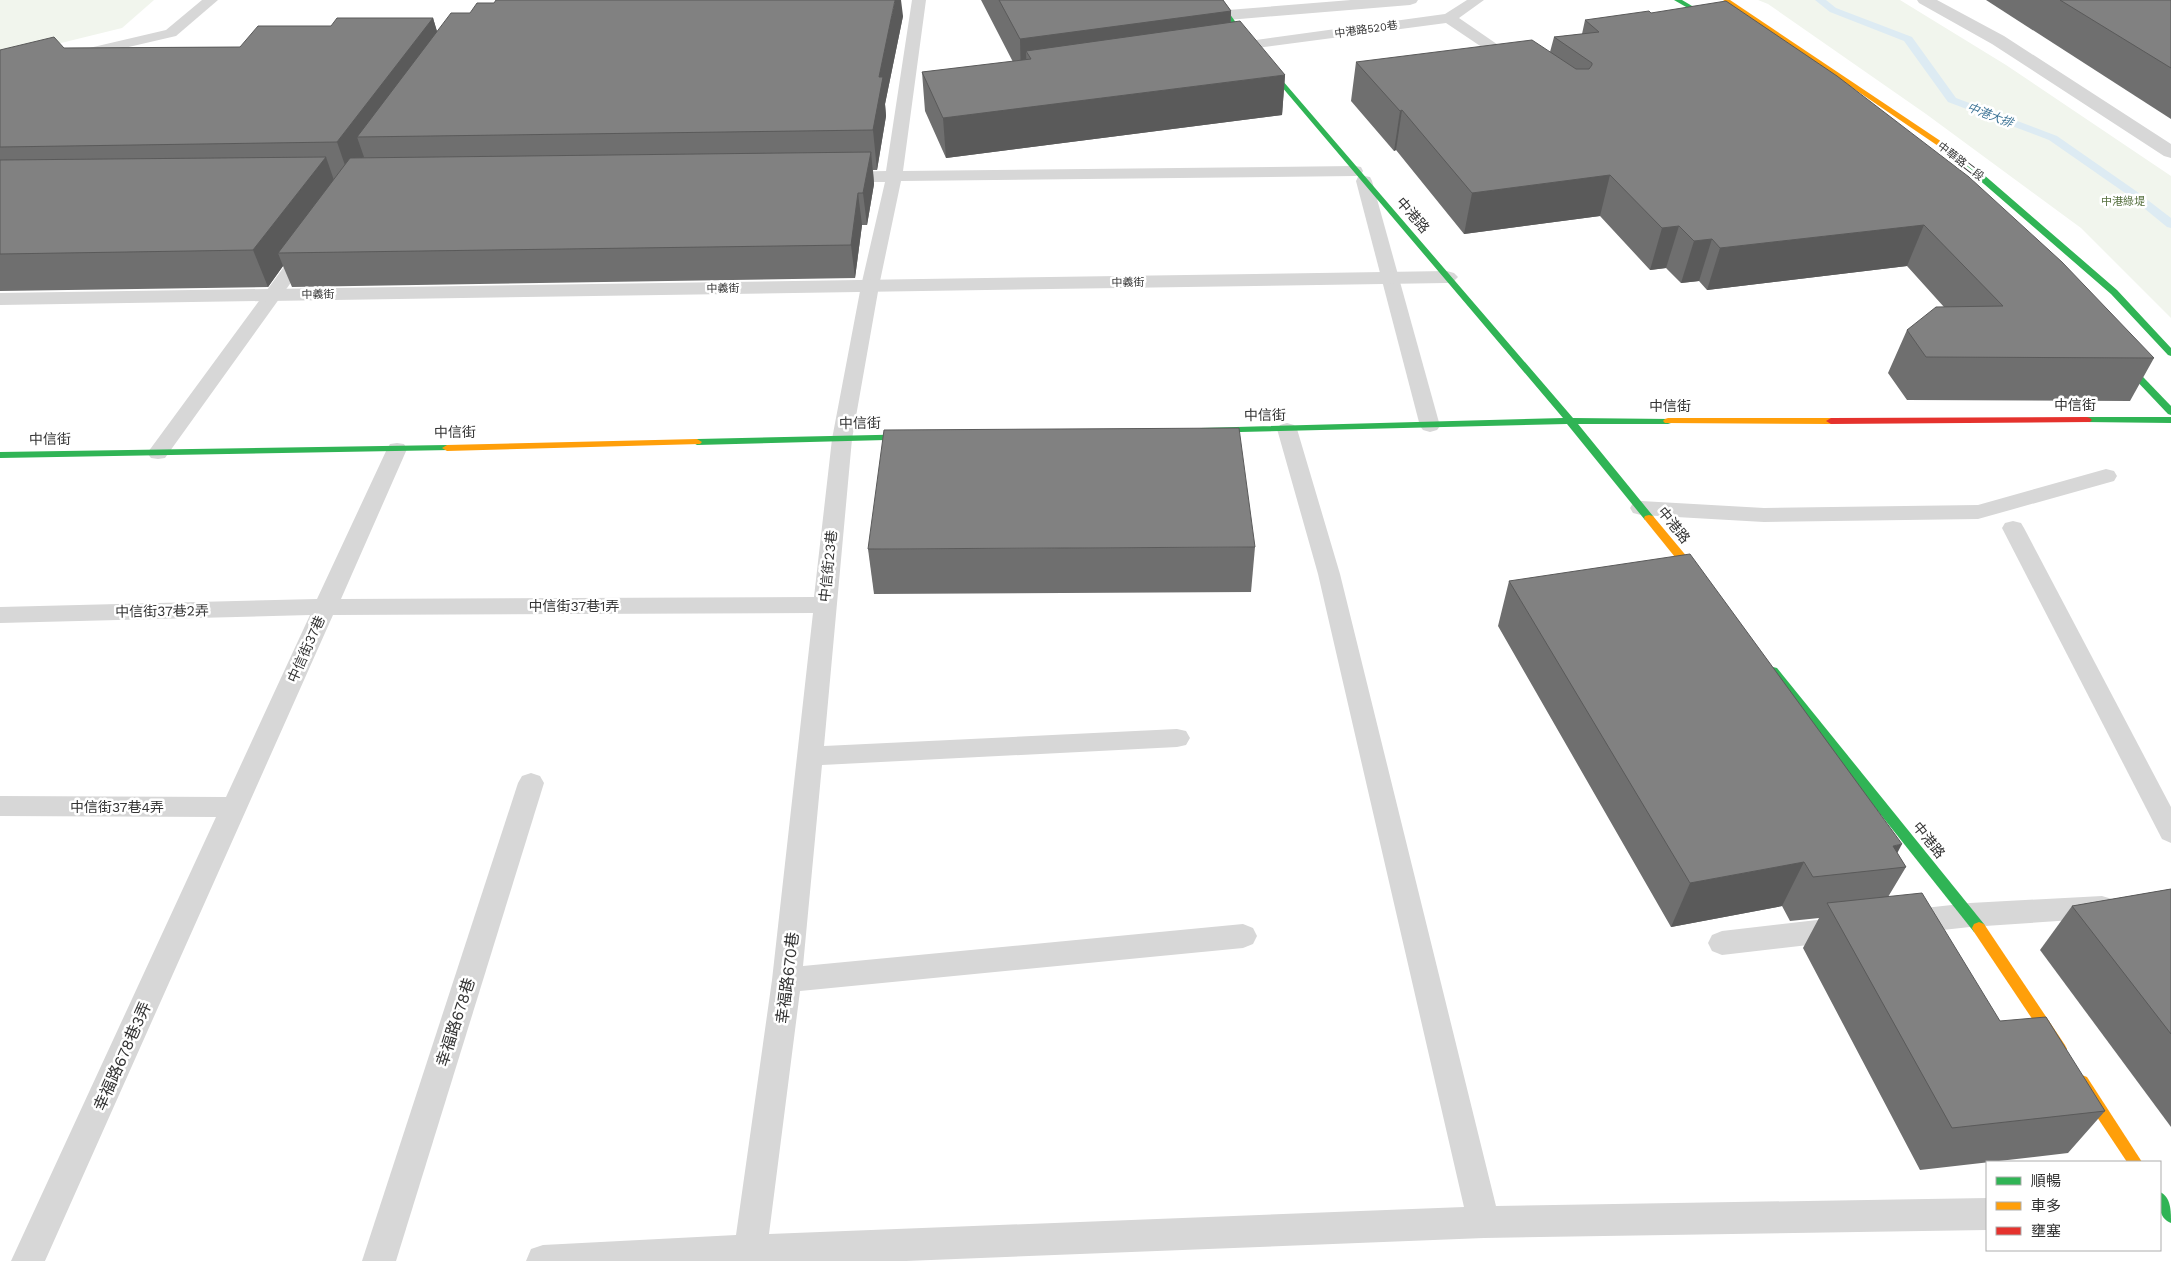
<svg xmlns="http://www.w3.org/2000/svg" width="2171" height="1261" font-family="'Work Sans','Noto Sans TC',sans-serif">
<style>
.green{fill:#f1f5ed}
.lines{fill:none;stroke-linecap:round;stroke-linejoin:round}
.stream{fill:#ddebf3;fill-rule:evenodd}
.lane{fill:#d7d7d7;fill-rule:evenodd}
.street{fill:#d7d7d7;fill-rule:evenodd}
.fast{fill:#30b455;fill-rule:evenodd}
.slow{fill:#ff9f0a;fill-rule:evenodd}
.jam{fill:#e5322d;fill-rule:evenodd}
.wall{fill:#6f6f6f}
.shaded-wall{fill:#5a5a5a}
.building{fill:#818181;stroke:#5a5a5a}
.labels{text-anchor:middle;stroke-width:5;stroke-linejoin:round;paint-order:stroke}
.far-street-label{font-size:11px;fill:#333;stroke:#fff}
.far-park-label{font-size:11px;fill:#56703f;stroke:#fff}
.far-water-label{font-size:12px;font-style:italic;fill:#3f7597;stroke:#fff}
.street-label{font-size:14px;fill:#333;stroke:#fff}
.near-street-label{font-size:16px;fill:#333;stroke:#fff}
</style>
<rect width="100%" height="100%" fill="#fff"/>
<g class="green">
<polygon points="0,0 154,0 122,28 0,58"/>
<polygon points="1758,0 1900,0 2006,65 2171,176 2171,318 2081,228 1926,114 1768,4"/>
</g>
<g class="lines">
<polygon class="stream" points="1815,0 1826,0 1836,8 1912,37 1956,98 2057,136 2136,191 2171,218 2171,228 2167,227 2128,195 2049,140 1948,102 1904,41 1830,12"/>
<g class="lane">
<polygon points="202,0 218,0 176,36 77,59 72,58 70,55 72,52 166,30"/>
<polygon points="912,0 926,0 903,171 1355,166 1361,167 1363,171 1361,175 1355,176 901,181 879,286 852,439 824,746 1177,729 1186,731 1190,738 1186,745 1177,747 822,765 803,966 1243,924 1253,928 1257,936 1253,944 1243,948 800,991 769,1234 1464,1207 1318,574 1277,429 1280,425 1287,423 1294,425 1297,429 1340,574 1496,1206 1987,1198 1987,1230 1484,1238 906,1261 526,1261 531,1249 543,1245 736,1235 772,980 813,613 333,615 45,1261 11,1261 216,817 0,816 0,796 226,797 310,615 0,623 0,607 317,599 387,449 390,444 397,443 404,444 407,449 341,599 814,597 832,439 861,286 885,182 842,182 836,181 834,177 836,173 842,172 886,171"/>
<polygon points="1467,0 1484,0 1459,18 1520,60 1522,63 1520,66 1510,66 1446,23 1249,49 1244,48 1242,45 1244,42 1249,41 1445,14"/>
<polygon points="1364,176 1370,177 1372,181 1440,426 1437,430 1430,432 1423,430 1420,426 1356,181 1358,177"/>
<polygon points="306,244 312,245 315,249 165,458 158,459 151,458 147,453 151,448 300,245"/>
<polygon points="2106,469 2114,471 2117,476 2114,481 1978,519 1764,522 1641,515 1633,513 1630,508 1633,503 1641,501 1764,508 1978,505"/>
<polygon points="2013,521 2021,523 2024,528 2171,807 2171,843 2162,839 2002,528 2005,523"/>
<polygon points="531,773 540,776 544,783 396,1261 362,1261 518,783 522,776"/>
<polygon points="2102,896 2112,899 2116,907 2112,915 2102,918 1970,927 1906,934 1896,930 1892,922 1896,914 1906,910 1970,903"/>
<polygon points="1843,917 1853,921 1857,929 1853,937 1843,941 1722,955 1712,951 1708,943 1712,935 1722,931"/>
</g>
<g class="street">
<polygon points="1351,0 1418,0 1416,3 1410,5 1228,20 1222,19 1220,15 1222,11 1228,10"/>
<polygon points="1917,0 1937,0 2004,36 2171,144 2171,158 2164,156 1992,44 1919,3"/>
<polygon points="1447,271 1454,273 1458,277 1454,281 1447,283 0,305 0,293"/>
</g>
<g class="fast">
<polygon points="1214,0 1220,0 1251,44 1573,418 1671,419 1673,421 1671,423 1668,424 1578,424 1653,516 1654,518 1653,520 1645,520 1567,424 1198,433 1196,431 1201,428 1563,418 1247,46"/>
<polygon points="1674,0 1682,0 1724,25 1719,26"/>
<polygon points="1947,148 1953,148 2117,290 2171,348 2171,356 2168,355 2111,294 1947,152"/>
<polygon points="2116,351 2119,352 2171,406 2171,415 2168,414 2113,356 2113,352"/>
<polygon points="2087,417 2171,417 2171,423 2084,422 2082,420 2084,418"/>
<polygon points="921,434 924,435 926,437 924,439 697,445 692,442 697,439"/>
<polygon points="447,445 451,446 452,448 451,450 0,458 0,452"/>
<polygon points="1773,667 1777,668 1984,924 1986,928 1984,932 1979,934 1974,932 1769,674 1767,671 1769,668"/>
<path d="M2160 1192C2171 1197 2171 1211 2171 1223 2158 1218 2159 1204 2160 1192Z"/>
</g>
<g class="slow">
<polygon points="1723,0 1730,0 1954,150 1947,152"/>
<polygon points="1668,418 1831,418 1836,421 1831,424 1665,423 1663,421 1665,419"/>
<polygon points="697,439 702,442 700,444 447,451 442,448 447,445"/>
<polygon points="1649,515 1653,516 1708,582 1709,585 1708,588 1700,588 1645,520 1644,518 1645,516"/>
<polygon points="1979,922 1984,924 2065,1045 2067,1049 2065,1053 2060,1055 2055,1053 1974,932 1972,928 1974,924"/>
<polygon points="2082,1075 2087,1077 2142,1162 2127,1162 2077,1087 2075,1082 2077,1077"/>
</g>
<polygon class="jam" points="2087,417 2090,418 2092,420 2090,422 1831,424 1826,421 1831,418"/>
</g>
<g class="wall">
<polygon points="981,0 1223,0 1231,11 1231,23 1285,75 1282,115 946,158 925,111 922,72 1013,62"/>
<polygon points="1986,0 2171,0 2171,119"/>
<polygon points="470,13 903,16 885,104 886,116 877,170 873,170 874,184 867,225 862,225 855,278 292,287 283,266 268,287 0,291 0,50 64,48 240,47 331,26 433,18 437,32"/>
<polygon points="1585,20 2154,358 2130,401 1907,400 1888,373 1907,330 1944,307 1907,266 1707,290 1699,281 1681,283 1666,268 1650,270 1600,216 1464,234 1396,150 1394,151 1351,101 1356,62 1550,52 1554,37 1582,34"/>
<polygon points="1255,547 1251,592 874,594 868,549"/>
<polygon points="1509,581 1897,853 1906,867 1888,897 2000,1021 2105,1111 2068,1153 1920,1170 1803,948 1819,918 1790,921 1782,906 1671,927 1498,626"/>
<polygon points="2171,889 2171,1127 2040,950 2072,906"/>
</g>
<g class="shaded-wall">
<polygon points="895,0 901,0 903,16 885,104 886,116 877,170 873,130 879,77"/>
<polygon points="1231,11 1229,48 1031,59 1026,51 1027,76 1021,77 1020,39"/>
<polygon points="433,18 443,51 357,137 364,157 349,177 337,142"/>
<polygon points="1285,75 1282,115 946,158 943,118"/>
<polygon points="1402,110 1396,150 1394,151 1400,111"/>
<polygon points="871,152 874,184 867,225 863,193"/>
<polygon points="326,157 338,192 278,253 283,266 268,287 253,250"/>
<polygon points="1610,175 1600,216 1464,234 1472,193"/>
<polygon points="858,193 862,225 855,278 851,245"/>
<polygon points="1924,225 1907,266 1707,290 1720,248"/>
<polygon points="1679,226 1666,268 1650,270 1662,228"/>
<polygon points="1712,239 1699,281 1681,283 1694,241"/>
<polygon points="1902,844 1889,869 1893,846"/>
<polygon points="1804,862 1782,906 1671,927 1690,883"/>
</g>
<g class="building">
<polygon points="496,0 895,0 879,77 883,77 873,130 357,137 451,13 470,13 477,3 494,3"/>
<polygon points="999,0 1223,0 1231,11 1020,39"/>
<polygon points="2060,0 2171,0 2171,68"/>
<polygon points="1726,1 1837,76 1969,177 2062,262 2154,358 1926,357 1907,330 1936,307 2003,306 1924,225 1720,248 1712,239 1694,241 1679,226 1662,228 1610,175 1472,193 1402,110 1400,111 1356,62 1532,40 1576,69 1589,69 1592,65 1592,63 1554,37 1599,32 1585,20 1649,11 1651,13"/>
<polygon points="337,18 433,18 337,142 0,147 0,50 54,37 64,48 240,47 258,26 331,26"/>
<polygon points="1240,21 1285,75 943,118 922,72 1031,59 1026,51"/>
<polygon points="871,152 863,193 858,193 851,245 278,253 350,158"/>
<polygon points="326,157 253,250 0,254 0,160"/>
<polygon points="1239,428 1255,547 868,549 884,430"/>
<polygon points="1690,554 1902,844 1893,846 1906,867 1813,877 1804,862 1690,883 1509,581"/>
<polygon points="2171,889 2171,1034 2072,906"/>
<polygon points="1922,893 2000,1021 2046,1017 2105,1111 1952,1128 1827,903"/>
</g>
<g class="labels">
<g class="far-street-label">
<text transform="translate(1366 29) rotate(-8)" y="4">中港路520巷</text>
<text transform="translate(1961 161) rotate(38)" y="4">中華路二段</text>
<text transform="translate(1128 282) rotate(-1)" y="4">中義街</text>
<text transform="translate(723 288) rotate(-1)" y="4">中義街</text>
<text transform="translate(318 294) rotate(-1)" y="4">中義街</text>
</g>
<g class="far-park-label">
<text x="2123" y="205">中港綠堤</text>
</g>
<g class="far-water-label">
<text transform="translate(1990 115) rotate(21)" y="4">中港大排</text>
</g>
<g class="street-label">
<text transform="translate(1413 215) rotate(49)" y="5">中港路</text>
<text x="2075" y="410">中信街</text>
<text x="1670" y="411">中信街</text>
<text transform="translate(1265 415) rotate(-1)" y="5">中信街</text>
<text transform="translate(860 423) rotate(-1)" y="5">中信街</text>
<text transform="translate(455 432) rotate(-1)" y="5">中信街</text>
<text transform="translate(50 439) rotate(-1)" y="5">中信街</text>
<text transform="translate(1674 525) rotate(51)" y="5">中港路</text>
<text transform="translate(828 566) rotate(-84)" y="5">中信街23巷</text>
<text x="574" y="611">中信街37巷1弄</text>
<text transform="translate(162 611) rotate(-1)" y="5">中信街37巷2弄</text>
<text transform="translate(306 649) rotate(-66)" y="5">中信街37巷</text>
<text x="117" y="812">中信街37巷4弄</text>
<text transform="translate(1929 840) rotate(51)" y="5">中港路</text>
</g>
<g class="near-street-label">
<text transform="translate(787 978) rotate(-83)" y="6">幸福路670巷</text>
<text transform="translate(455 1022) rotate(-72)" y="6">幸福路678巷</text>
<text transform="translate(122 1056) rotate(-66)" y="6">幸福路678巷3弄</text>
</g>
</g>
<rect x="1986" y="1161" width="175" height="90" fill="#ffffff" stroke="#adadad"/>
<rect x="1996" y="1177" width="25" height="8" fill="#30b455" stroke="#adadad"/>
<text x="2031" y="1186" font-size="15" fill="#333333">順暢</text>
<rect x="1996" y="1202" width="25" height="8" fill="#ff9f0a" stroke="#adadad"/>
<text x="2031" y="1211" font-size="15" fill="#333333">車多</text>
<rect x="1996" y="1227" width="25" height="8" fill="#e5322d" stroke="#adadad"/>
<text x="2031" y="1236" font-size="15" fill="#333333">壅塞</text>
</svg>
